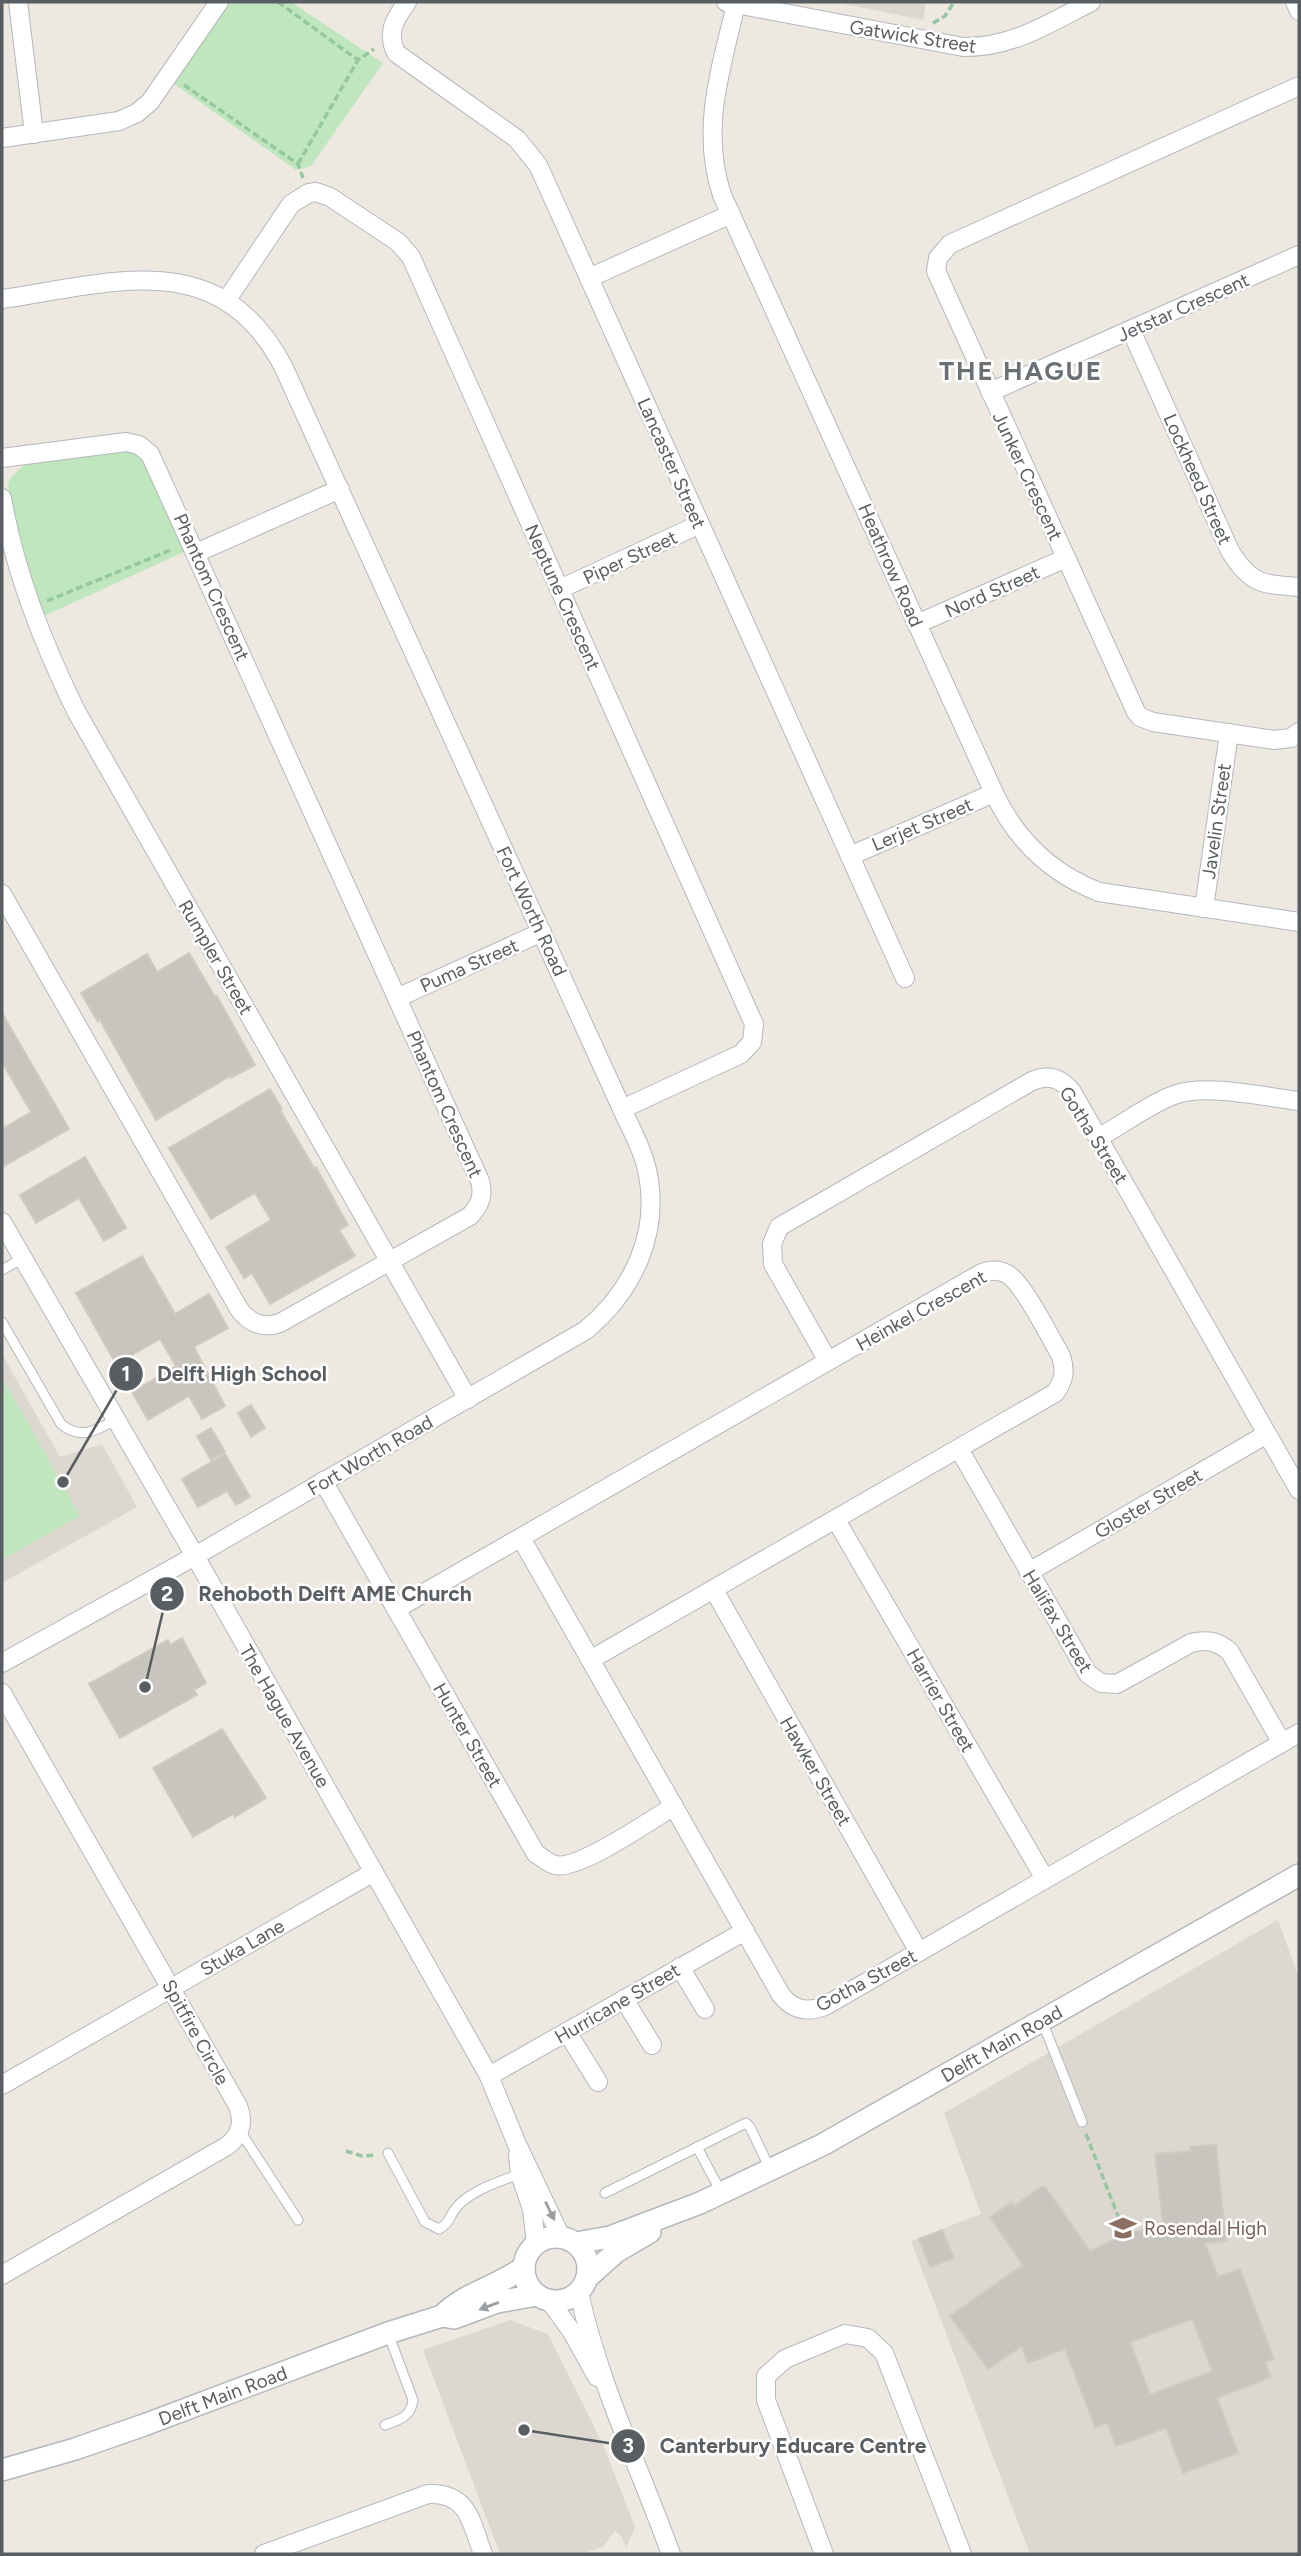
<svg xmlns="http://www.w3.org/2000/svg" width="1301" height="2556" font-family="Figtree,sans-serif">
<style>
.education{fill:#ddd8cf}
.green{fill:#bfe6bc}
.building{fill:#c8c4be;stroke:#d2cabf;stroke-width:2;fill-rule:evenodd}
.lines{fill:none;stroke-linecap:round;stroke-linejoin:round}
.service-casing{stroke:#b4b8bc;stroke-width:11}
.minor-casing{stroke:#b4b8bc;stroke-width:20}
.tertiary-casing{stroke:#b4b8bc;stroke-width:24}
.path{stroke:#95c7a0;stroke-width:3.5;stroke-dasharray:7 3.5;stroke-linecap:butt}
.service{stroke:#fff;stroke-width:9}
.minor{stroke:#fff;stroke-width:18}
.tertiary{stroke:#fff;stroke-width:21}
.oneway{fill:#9b9ea1}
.labels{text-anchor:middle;stroke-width:5;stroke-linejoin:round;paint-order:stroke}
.street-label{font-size:19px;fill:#595e62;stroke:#fff}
.education-label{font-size:19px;fill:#785e54;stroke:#fff;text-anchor:start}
.district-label{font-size:26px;font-weight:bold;letter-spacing:2px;fill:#6a7074;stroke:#fff}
.leader{fill:none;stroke:#595e62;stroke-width:2.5}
.callout-dot{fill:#595e62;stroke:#fff;stroke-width:2.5}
.mark-label{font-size:21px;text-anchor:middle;font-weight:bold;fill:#fff}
.callout-label{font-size:21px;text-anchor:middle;font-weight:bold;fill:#595e62;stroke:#fff;stroke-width:5;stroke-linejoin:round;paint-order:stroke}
</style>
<rect width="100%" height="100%" fill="#ede9e1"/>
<g class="education">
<polygon points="834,2 926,2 923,20"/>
<polygon points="2,1354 60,1457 102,1444 137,1507 2,1583"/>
<polygon points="1278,1920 1299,1978 1299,2554 1030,2554 911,2241 981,2214 944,2113"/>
<polygon points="510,2320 548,2334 604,2447 635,2527 626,2548 622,2537 615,2531 603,2547 581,2554 500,2554 423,2350"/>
</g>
<g class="green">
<polygon points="230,2 291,2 383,63 311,166 296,170 173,83"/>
<polygon points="127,450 143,457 186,551 44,616 13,525 8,485 10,478 25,464"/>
<polygon points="2,1377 80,1516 2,1560"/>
</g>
<g class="building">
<polygon points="189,953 215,997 217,996 255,1065 231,1078 230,1076 156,1120 100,1020 98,1022 81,993 147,954 157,972"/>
<polygon points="2,1013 69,1129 2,1167 2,1129 31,1112 2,1062"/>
<polygon points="270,1089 282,1109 280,1110 314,1168 316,1167 348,1225 339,1230 355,1256 270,1304 252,1273 244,1278 226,1247 271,1220 255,1193 211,1219 169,1148"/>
<polygon points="85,1157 126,1228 104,1241 79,1198 36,1223 20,1195"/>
<polygon points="142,1256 175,1314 209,1294 228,1328 194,1347 225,1406 202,1419 189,1396 148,1420 132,1392 176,1366 160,1339 116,1364 76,1293"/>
<polygon points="251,1405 265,1428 251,1437 238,1413"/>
<polygon points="211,1428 225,1452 211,1460 197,1436"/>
<polygon points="225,1454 250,1497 236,1505 227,1491 198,1507 182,1479"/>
<polygon points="182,1638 206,1683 194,1690 197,1695 120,1738 89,1684 168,1640 170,1645"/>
<polygon points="222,1729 266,1798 235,1817 233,1814 193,1837 153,1768"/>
<path d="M1216 2144 1226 2241 1205 2243 1218 2277 1240 2269 1274 2359 1265 2362 1271 2377 1217 2398 1238 2453 1183 2473 1166 2428 1116 2446 1107 2423 1095 2427 1065 2349 1028 2363 1022 2346 988 2369 950 2316 1023 2265 990 2217 1012 2202 1014 2206 1041 2187H1045L1090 2251 1125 2234 1163 2224 1155 2154 1191 2151 1190 2147ZM1192 2319 1212 2371 1150 2395 1130 2342Z"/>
<polygon points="942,2230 954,2258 930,2267 919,2239"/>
</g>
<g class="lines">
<defs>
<g id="service">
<polyline points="2,1270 23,1258"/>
<path d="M2 1322 61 1424C80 1440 96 1431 115 1420"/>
<polyline points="1042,2021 1082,2122"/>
<polyline points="240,2131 298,2220"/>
<polyline points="697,2147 721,2192"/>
<path d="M388 2153 425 2222 439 2229C451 2222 448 2218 456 2208 469 2191 500 2181 520 2174"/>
<polyline points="605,2193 746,2123 750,2127 770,2169"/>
<path d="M385 2425C399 2420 411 2417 413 2400L388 2333"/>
</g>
<g id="minor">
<polyline points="18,2 34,134"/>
<path d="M407 2C395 19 386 32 396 53L517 139 538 165 905 978"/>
<path d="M726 2 963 47C1012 48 1049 23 1091 2"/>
<polyline points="1295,2 1299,11"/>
<path d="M736 4C721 69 700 129 722 195L994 793C1016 840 1050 873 1099 892L1299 922"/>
<polyline points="1299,86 950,244 938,258 936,271 1136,712 1140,717 1153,722 1274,740 1291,738 1299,732"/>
<polyline points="2,138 119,121 137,113 150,102 219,2"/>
<polyline points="589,278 731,214"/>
<path d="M2 299C112 283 219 245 283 366L622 1109C631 1129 643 1150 647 1170 661 1232 633 1291 586 1330L195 1556 2 1663"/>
<polyline points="226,301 291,204 309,193 316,192 330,197 398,242 411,257 754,1024 752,1042 741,1054 622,1109"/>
<path d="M1131 330 1230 551C1251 585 1262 584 1299 587"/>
<polyline points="990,392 1299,255"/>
<path d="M2 458 126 442 139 445 150 454 480 1181C484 1195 480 1205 470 1216L280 1323C263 1329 249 1323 239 1309L2 894"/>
<path d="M2 498C15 573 43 643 76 711L468 1399"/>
<polyline points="196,553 340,489"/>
<polyline points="560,589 700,524"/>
<polyline points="917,624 1066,558"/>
<polyline points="850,856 994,793"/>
<polyline points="1204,908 1229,733"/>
<polyline points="397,998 542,932"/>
<path d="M1098 1138C1122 1125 1149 1104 1174 1095 1206 1083 1265 1097 1299 1101"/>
<polyline points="2,1222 195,1556 489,2076 516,2142 561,2237"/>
<path d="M828 1361 773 1264 772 1244 779 1227 1032 1081C1048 1074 1061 1078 1072 1092L1299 1490"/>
<path d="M959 1449 1088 1674 1101 1683 1117 1684 1191 1643C1207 1639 1218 1641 1230 1652L1282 1743"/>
<path d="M323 1481 536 1854C542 1857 549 1864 555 1865 578 1871 651 1820 674 1806"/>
<polyline points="836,1520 1045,1879"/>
<path d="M521 1538 781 1995C793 2010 807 2013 825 2006L1299 1733"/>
<polyline points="1029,1572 1267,1434"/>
<polyline points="714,1590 919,1952"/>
<path d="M396 1609 980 1274C989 1270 998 1269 1007 1274 1023 1282 1051 1339 1061 1356 1066 1371 1064 1381 1055 1393L590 1660"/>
<path d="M2 1693 238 2106C244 2122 241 2135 227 2146L2 2275"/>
<polyline points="680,1967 705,2009"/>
<polyline points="624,1999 652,2045"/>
<polyline points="567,2032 598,2082"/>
<polyline points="489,2076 745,1931"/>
<polyline points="2,2085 374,1872"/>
<polyline points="518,2155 520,2174 532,2209 536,2244"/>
<path d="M579 2292C598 2381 640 2469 671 2554"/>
<polyline points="549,2300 572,2332 597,2377"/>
<path d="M264 2554 428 2494C469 2492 471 2523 483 2554"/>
<polyline points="824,2554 766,2400 766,2376 785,2359 845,2334 868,2338 884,2353 962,2554"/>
</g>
<g id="tertiary">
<circle cx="556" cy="2269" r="32"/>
<path id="s1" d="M576 2243 610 2237 700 2203 822 2145 1299 1875"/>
<polyline points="588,2277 616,2252 650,2232"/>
<path d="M442 2316C465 2292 498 2287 524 2267"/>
<path id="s2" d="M2 2470 75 2449 144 2425 388 2333 442 2316 454 2318 497 2302 537 2295"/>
</g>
</defs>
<use href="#service" class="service-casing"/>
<use href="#minor" class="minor-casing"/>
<use href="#tertiary" class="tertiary-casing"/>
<g class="path">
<polyline points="278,2 358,60 374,49"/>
<polyline points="933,23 945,16 954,2"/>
<polyline points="184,85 298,164 303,178"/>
<polyline points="298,164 358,60"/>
<polyline points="47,601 173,549"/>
<polyline points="1086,2134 1125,2234"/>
<polyline points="346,2151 362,2156 375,2155"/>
</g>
<use href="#service" class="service"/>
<use href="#minor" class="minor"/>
<use href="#tertiary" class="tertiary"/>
</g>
<defs><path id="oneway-solid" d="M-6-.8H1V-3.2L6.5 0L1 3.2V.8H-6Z" transform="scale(1.75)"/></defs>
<g class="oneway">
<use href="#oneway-solid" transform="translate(550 2211) rotate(64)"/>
<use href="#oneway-solid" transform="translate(489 2306) rotate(160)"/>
</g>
<defs>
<symbol id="school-bare" viewBox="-9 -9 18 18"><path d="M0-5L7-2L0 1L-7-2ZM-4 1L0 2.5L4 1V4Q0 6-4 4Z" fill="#8d6e63" stroke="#fff" stroke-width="2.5" paint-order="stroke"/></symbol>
</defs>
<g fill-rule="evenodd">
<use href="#school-bare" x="1104" y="2209" width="38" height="38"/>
</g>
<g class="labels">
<g class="street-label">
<text transform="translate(913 36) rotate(9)" y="7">Gatwick Street</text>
<text transform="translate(1183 307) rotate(-24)" y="7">Jetstar Crescent</text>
<text transform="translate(672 463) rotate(66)" y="7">Lancaster Street</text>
<text transform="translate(1028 476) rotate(65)" y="7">Junker Crescent</text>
<text transform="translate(1198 479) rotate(66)" y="7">Lockheed Street</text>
<text transform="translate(630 557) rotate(-25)" y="7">Piper Street</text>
<text transform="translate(891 565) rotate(66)" y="7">Heathrow Road</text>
<text transform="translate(212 587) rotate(66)" y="7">Phantom Crescent</text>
<text transform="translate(992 591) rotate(-24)" y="7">Nord Street</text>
<text transform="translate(563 597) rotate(66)" y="7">Neptune Crescent</text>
<text transform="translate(1216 821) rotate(-82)" y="7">Javelin Street</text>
<text transform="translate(922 824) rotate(-23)" y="7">Lerjet Street</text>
<text transform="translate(532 911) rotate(65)" y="7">Fort Worth Road</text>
<text transform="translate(216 957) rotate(60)" y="7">Rumpler Street</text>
<text transform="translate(469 965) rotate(-24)" y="7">Puma Street</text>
<text transform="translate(445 1104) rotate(66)" y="7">Phantom Crescent</text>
<text transform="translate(1094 1135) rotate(58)" y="7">Gotha Street</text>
<text transform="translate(921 1310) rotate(-29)" y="7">Heinkel Crescent</text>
<text transform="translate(370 1455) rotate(-30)" y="7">Fort Worth Road</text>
<text transform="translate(1148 1503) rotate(-30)" y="7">Gloster Street</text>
<text transform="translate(1058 1621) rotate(59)" y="7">Halifax Street</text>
<text transform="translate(941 1700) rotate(60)" y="7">Harrier Street</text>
<text transform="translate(285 1716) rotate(60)" y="7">The Hague Avenue</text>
<text transform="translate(468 1735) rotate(60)" y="7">Hunter Street</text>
<text transform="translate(816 1771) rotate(60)" y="7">Hawker Street</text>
<text transform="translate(242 1947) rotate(-30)" y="7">Stuka Lane</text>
<text transform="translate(866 1980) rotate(-28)" y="7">Gotha Street</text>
<text transform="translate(617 2003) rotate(-30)" y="7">Hurricane Street</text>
<text transform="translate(196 2032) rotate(61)" y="7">Spitfire Circle</text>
<text dy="7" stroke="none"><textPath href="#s1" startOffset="472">Delft Main Road</textPath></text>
<text dy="7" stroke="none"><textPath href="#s2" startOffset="233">Delft Main Road</textPath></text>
</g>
<g class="education-label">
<text x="1144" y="2235">Rosendal High</text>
</g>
<g class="district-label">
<text x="1021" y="380">THE HAGUE</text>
</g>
</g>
<path class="leader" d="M63 1482L126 1374M145 1687L167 1594M524 2430L628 2446"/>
<g class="callout-dot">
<circle cx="63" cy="1482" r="7"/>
<circle cx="145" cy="1687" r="7"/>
<circle cx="524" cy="2430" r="7"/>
<circle cx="126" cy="1374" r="18"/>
<circle cx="167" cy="1594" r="18"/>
<circle cx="628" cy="2446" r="18"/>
</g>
<g class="mark-label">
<text x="126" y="1381">1</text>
<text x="167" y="1601">2</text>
<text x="628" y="2453">3</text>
</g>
<g class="callout-label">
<text x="242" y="1381">Delft High School</text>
<text x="335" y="1601">Rehoboth Delft AME Church</text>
<text x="793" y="2453">Canterbury Educare Centre</text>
</g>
<rect width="1301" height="2556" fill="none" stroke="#595e62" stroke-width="7"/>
</svg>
